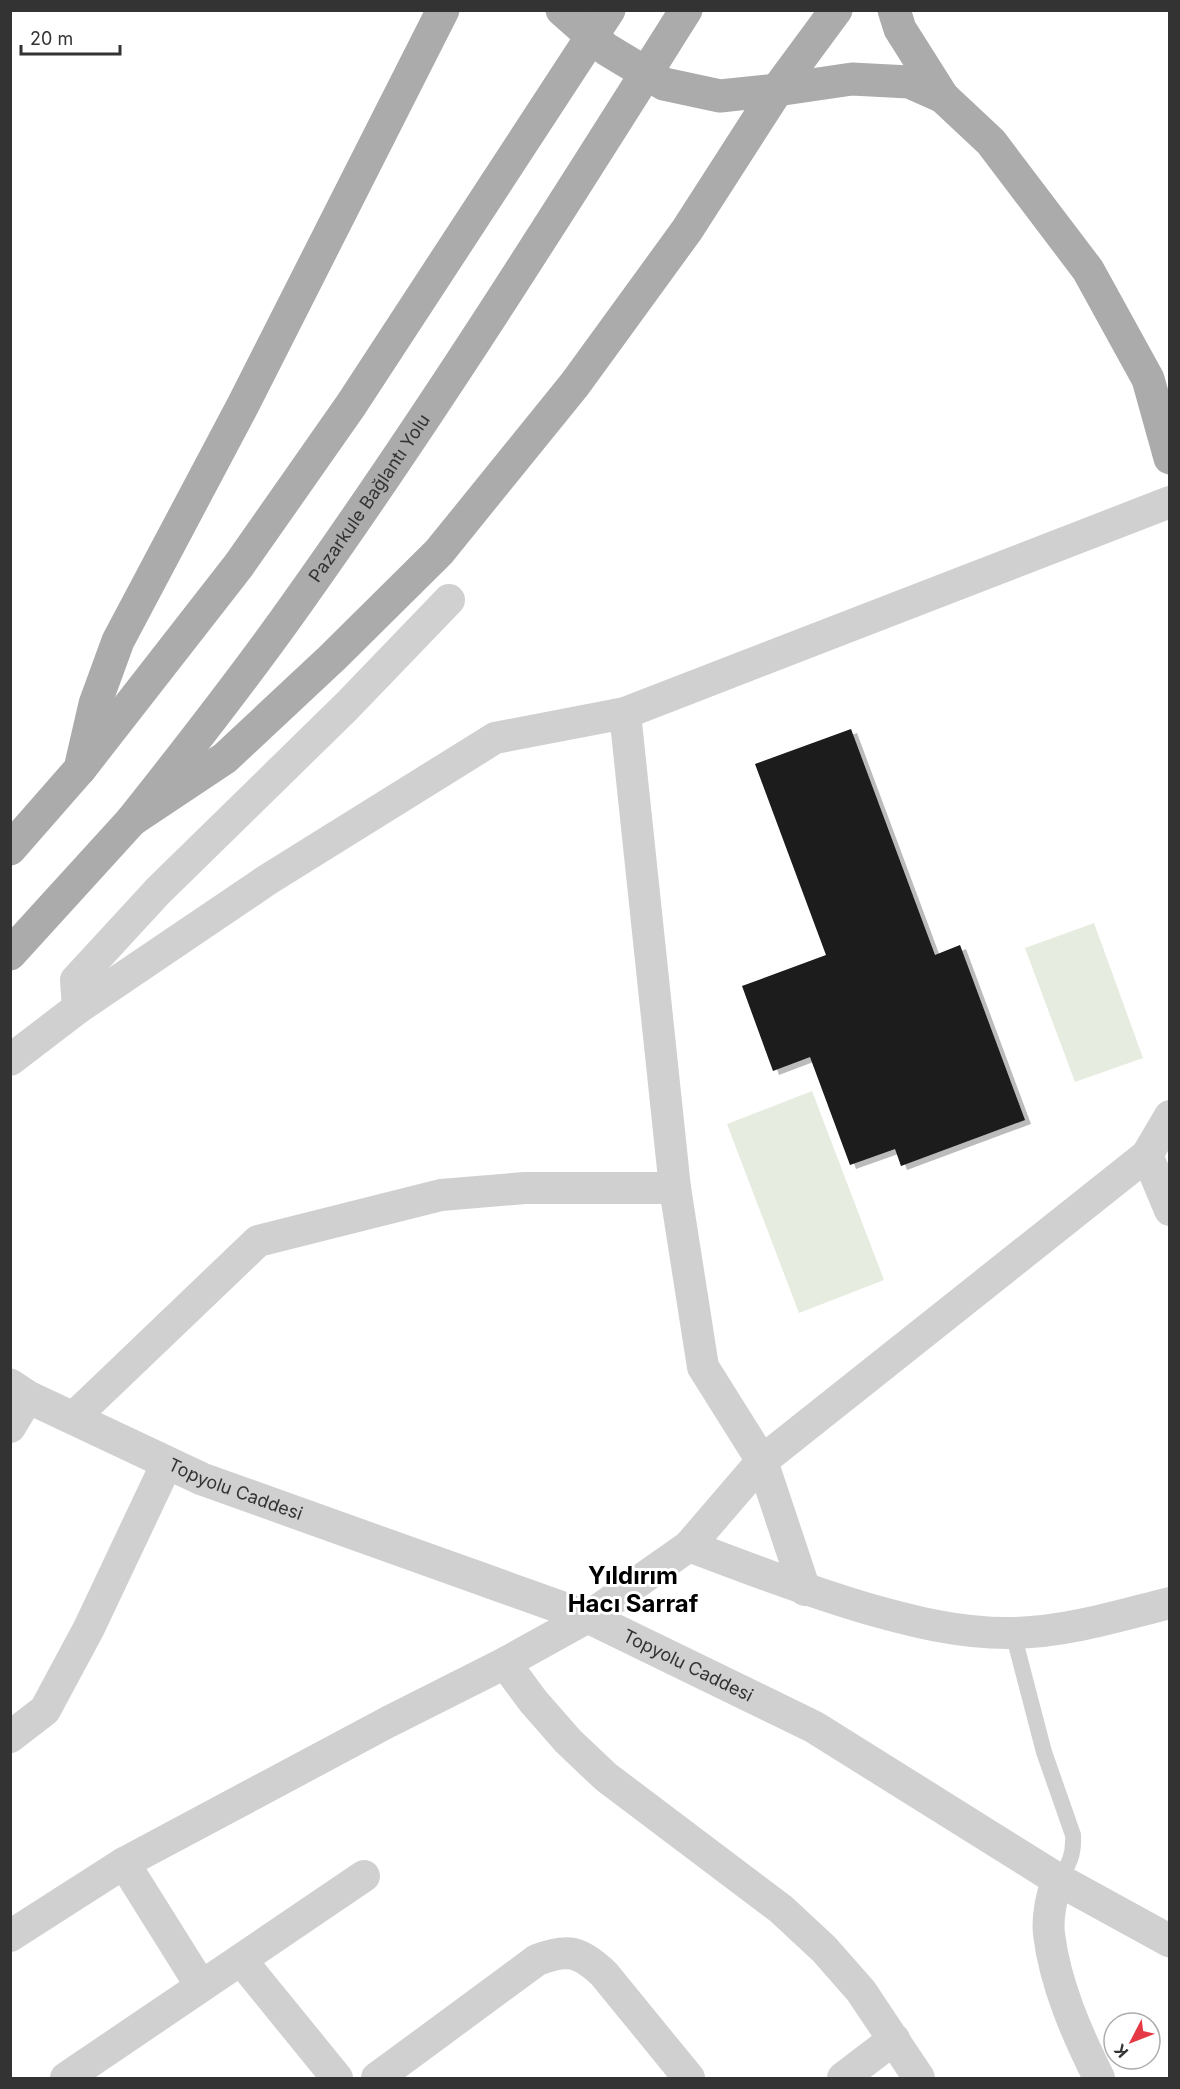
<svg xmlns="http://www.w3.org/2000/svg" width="1180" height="2089" font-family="Inter,sans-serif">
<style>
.garden{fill:#e6ecdf}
.building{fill:#1a1a1a;filter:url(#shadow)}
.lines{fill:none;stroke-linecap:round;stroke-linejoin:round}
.service{stroke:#d0d0d0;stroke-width:16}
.minor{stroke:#d0d0d0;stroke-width:32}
.tertiary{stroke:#d0d0d0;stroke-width:33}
.primary{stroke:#ababab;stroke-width:33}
.primary-bridge{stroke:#ababab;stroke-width:33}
.labels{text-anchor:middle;stroke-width:6;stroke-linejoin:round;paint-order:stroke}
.street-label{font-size:18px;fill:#333;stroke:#fff}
.district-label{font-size:24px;font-weight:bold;fill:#000;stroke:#fff}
</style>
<defs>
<filter id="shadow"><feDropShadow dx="6" dy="4" stdDeviation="0" flood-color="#0004"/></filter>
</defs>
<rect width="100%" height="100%" fill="#fff"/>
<g class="garden">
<polygon points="1094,923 1143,1058 1075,1082 1025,948"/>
<polygon points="812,1091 884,1280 799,1313 727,1124"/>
</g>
<polygon class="building" points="851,729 935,955 960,945 1025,1120 901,1166 895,1149 850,1165 810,1057 773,1071 742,986 826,955 755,764"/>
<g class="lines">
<path class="service" d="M1013 1633 1044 1752 1073 1835C1074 1853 1070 1866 1057 1879"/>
<g class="minor">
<polyline points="625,713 675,1188 703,1367 762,1461 1147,1155 1170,1116"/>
<polyline points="78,1008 76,980 158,891 347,706 449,600"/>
<polyline points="10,1060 78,1008 267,880 495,738 625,713 1170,502"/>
<polyline points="1147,1155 1170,1210"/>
<polyline points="73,1418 258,1241 441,1195 525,1188 675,1188"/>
<polyline points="10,1427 28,1397"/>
<polyline points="689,1546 762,1461 805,1590"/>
<polyline points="505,1663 533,1701 568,1741 606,1777 781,1909 824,1949 861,1991 919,2078"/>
<polyline points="10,1737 45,1710 89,1628 167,1463"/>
<polyline points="124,1863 201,1986"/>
<path d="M1057 1879C1052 1897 1047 1915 1049 1934 1055 1984 1077 2034 1099 2078"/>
<path d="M10 1936 124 1863 388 1722 505 1663 588 1617 689 1546C747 1568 805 1590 865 1608 914 1622 962 1634 1013 1633 1067 1632 1118 1616 1170 1603"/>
<polyline points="241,1960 337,2078"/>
<polyline points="66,2078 364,1876"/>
<path d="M377 2078 537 1960C568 1948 580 1951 604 1974L689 2078"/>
<polyline points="843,2078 894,2039"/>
</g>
<path class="tertiary" id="s1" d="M10 1385 28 1397 202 1479 588 1617 814 1727 1057 1879 1170 1941"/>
<g class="primary">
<polyline points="562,10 606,49 664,84 720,96 777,90 852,79 909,82 943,97"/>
<polyline points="894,10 900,29 943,97 991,142 1088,270 1148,379 1170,458"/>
<polyline points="10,849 80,769 95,704 118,641 243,405 443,10"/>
<polyline points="10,954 132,820 225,758 333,657 439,552 575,384 687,230 777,90 836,10"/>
</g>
<g class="primary-bridge">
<polyline points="80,769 239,565 351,405 609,10"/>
<path id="s2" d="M132 820C190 747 248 673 302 596 437 406 561 208 686 10"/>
</g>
</g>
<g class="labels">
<g class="street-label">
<text dy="6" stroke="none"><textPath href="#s2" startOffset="400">Pazarkule Bağlantı Yolu</textPath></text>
<text dy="6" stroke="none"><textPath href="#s1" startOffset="249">Topyolu Caddesi</textPath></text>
<text dy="6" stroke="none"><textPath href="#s1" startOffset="735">Topyolu Caddesi</textPath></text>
</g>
<g class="district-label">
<text x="633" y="1584">Yıldırım<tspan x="633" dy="28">Hacı Sarraf</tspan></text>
</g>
</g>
<rect width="1180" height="2089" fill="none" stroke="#333333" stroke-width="24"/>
<g transform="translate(1132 2041) rotate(228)"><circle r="28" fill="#ffffff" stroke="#adadad" stroke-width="1.5"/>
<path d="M0-4.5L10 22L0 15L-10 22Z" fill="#e63946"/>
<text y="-9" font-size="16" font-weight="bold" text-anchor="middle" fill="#333333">K</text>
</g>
<path d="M21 45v9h99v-9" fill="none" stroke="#333333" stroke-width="3"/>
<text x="30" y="45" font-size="18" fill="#333333" stroke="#ffffff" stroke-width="4.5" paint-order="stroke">20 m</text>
</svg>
